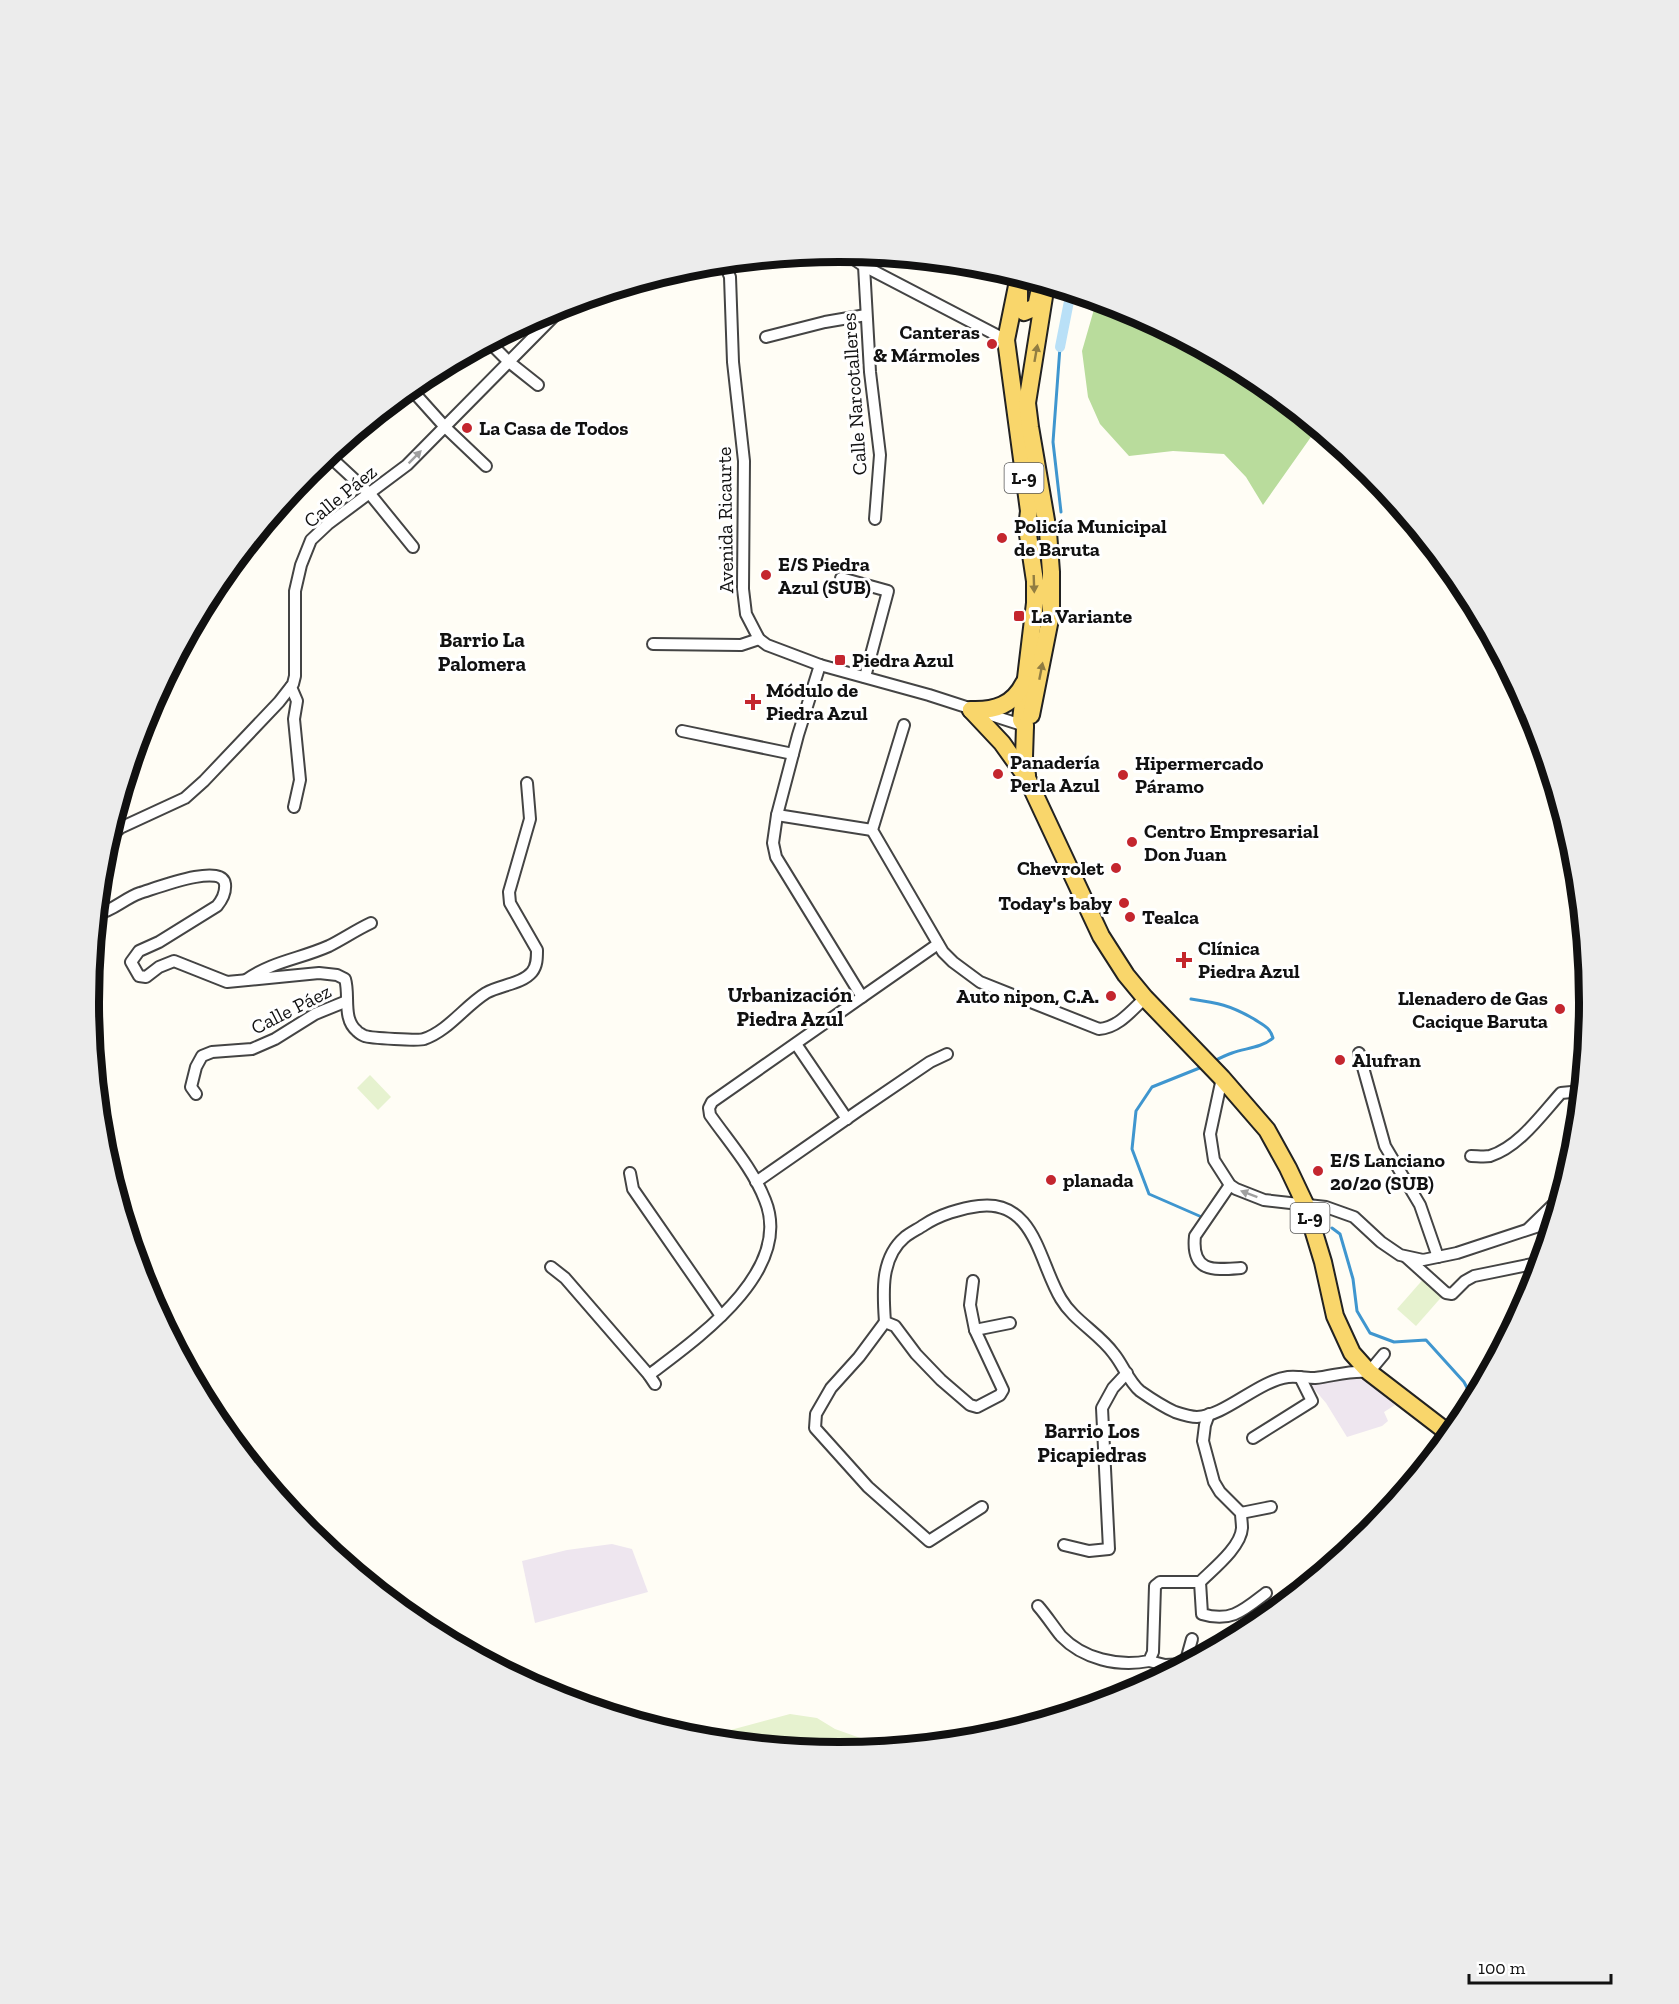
<svg xmlns="http://www.w3.org/2000/svg" width="1679" height="2004" font-family="'Zilla Slab',serif">
<style>
.industrial{fill:#eee6ef}
.forest{fill:#b9dc9c}
.pitch{fill:#e6f2cf}
.lines{fill:none;stroke-linecap:round;stroke-linejoin:round}
.stream{stroke:#3f96cf;stroke-width:3}
.canal{stroke:#b9e0f7;stroke-width:10}
.minor-casing{stroke:#444;stroke-width:14}
.primary-casing{stroke:#222;stroke-width:20}
.minor{stroke:#fff;stroke-width:10}
.primary{stroke:#f9d66b;stroke-width:16}
.oneway{fill:#917d42}
.oneway2{fill:#a0a0a0}
.poi-dot{fill:#c4262e;stroke:#fff;stroke-width:2}
.labels{text-anchor:middle;stroke-width:6;stroke-linejoin:round;paint-order:stroke}
.shield{fill:#fff;stroke:#585858;stroke-width:1.5}
.shield-label{font-size:18px;font-weight:bold;fill:#111}
.poi-label{font-size:20px;font-weight:bold;fill:#111;stroke:#fff;text-anchor:start}
.street-label{font-size:20px;fill:#111;stroke:#fff}
.neighbourhood-label{font-size:21px;font-weight:bold;fill:#111;stroke:#fff}
.rim{fill:none;stroke:#111;stroke-width:8}
</style>
<rect width="100%" height="100%" fill="#fffdf5"/>
<g class="industrial">
<polygon points="1353,1370 1395,1405 1384,1412 1388,1421 1382,1426 1347,1437 1326,1403 1309,1383"/>
<polygon points="612,1544 632,1549 648,1592 535,1623 522,1561 567,1550"/>
</g>
<polygon class="forest" points="1097,299 1127,308 1257,378 1318,427 1263,505 1246,477 1224,454 1173,451 1129,456 1100,424 1088,397 1082,351"/>
<g class="pitch">
<polygon points="370,1075 391,1097 378,1110 357,1088"/>
<polygon points="1426,1276 1445,1293 1416,1326 1397,1309"/>
<polygon points="790,1714 817,1718 835,1729 866,1740 872,1750 839,1753 697,1739"/>
</g>
<g class="lines">
<g class="stream">
<polyline points="1060,347 1053,442 1061,512"/>
<path d="M1191 999C1218 1003 1230 1005 1254 1019 1263 1025 1270 1027 1273 1038 1261 1048 1246 1048 1232 1053 1226 1055 1220 1058 1214 1061"/>
<polyline points="1202,1067 1152,1087 1136,1111 1132,1149 1149,1194 1204,1218"/>
<polyline points="1332,1228 1340,1234 1349,1265 1353,1279 1357,1311 1370,1333 1394,1342 1426,1340 1464,1382 1474,1401"/>
</g>
<polyline class="canal" points="1060,347 1071,291"/>
<defs>
<g id="minor">
<polyline points="842,251 864,266 1006,340"/>
<polyline points="724,262 730,277 733,362 744,461 743,589 746,614 759,639 767,645 820,665 929,695 1025,726"/>
<polyline points="864,266 870,372 880,455 875,519"/>
<polyline points="766,337 825,322 866,315"/>
<polyline points="489,342 509,362 538,385"/>
<polyline points="410,388 445,427 486,466"/>
<polyline points="328,455 370,494 413,547"/>
<polyline points="841,578 888,591 865,677"/>
<polyline points="653,644 741,645 759,639"/>
<polyline points="820,665 798,735 777,815 773,843 776,857 862,997 938,944"/>
<polyline points="291,687 297,701 294,719 300,780 294,807"/>
<path d="M904 725 872 830 943 952 953 962 980 982 1099 1029C1118 1028 1132 1010 1145 998"/>
<polyline points="682,731 793,754"/>
<polyline points="777,815 872,830"/>
<polyline points="108,839 120,828 185,798 204,781 279,702 293,684 295,676 295,591 301,565 311,540 328,524 407,465 566,304"/>
<path d="M97 914C113 911 125 898 140 893 154 889 222 862 225 884 226 893 222 900 217 906L159 942 139 951 131 962 139 976 146 977 159 967 174 961 227 982 319 973 337 975 345 979C350 995 342 1019 357 1031 357 1032 364 1036 365 1036 370 1038 419 1041 424 1039 448 1031 465 1006 486 993 500 985 522 984 532 972 537 966 537 958 537 950L510 903 509 892 530 819 527 783"/>
<path d="M246 980C273 961 300 959 329 946 343 939 356 930 371 923"/>
<polyline points="796,1044 847,1119"/>
<polyline points="1359,1053 1385,1146 1420,1205 1438,1257"/>
<polyline points="1222,1078 1210,1134 1214,1160 1230,1185 1236,1189 1264,1200 1326,1207 1354,1217 1381,1242 1400,1255 1423,1260 1457,1253 1554,1221"/>
<polyline points="196,1094 191,1087 196,1067 202,1056 212,1052 252,1049 275,1039 315,1014 347,1001"/>
<path d="M1471 1156C1477 1156 1484 1157 1490 1156 1519 1147 1542 1114 1561 1093L1582 1091"/>
<polyline points="630,1173 633,1189 721,1316"/>
<polyline points="756,1182 858,1111 930,1062 947,1054"/>
<path d="M1230 1185 1195 1236C1191 1273 1214 1270 1241 1268"/>
<polyline points="1529,1228 1561,1197"/>
<polyline points="1406,1257 1446,1293 1452,1294 1465,1281 1474,1276 1542,1262"/>
<polyline points="551,1267 565,1278 649,1375"/>
<path d="M973 1281 970 1305 975 1330 1003 1390 1000 1395 977 1407 970 1405 941 1380 916 1354 895 1326 885 1322C883 1293 880 1258 905 1237 910 1233 918 1229 924 1225 939 1215 961 1208 979 1206 1035 1199 1039 1263 1061 1299 1074 1321 1099 1333 1114 1354 1123 1365 1129 1382 1140 1391 1150 1398 1164 1407 1175 1412 1181 1414 1191 1417 1197 1417 1225 1416 1258 1381 1288 1377 1297 1376 1306 1378 1315 1378 1334 1376 1349 1370 1369 1372L1384 1354"/>
<polyline points="885,1322 859,1357 831,1388 816,1414 815,1428 868,1487 929,1541 982,1507"/>
<polyline points="975,1330 1010,1323"/>
<path d="M655 1384 649 1375C698 1338 794 1271 765 1200 753 1169 729 1142 710 1115L709 1108 712 1102 862 997"/>
<path d="M1209 1414 1205 1425 1203 1441 1214 1482 1220 1492 1241 1513C1241 1518 1242 1523 1242 1528 1241 1547 1213 1569 1200 1582L1202 1614C1231 1623 1244 1610 1266 1593"/>
<polyline points="1253,1438 1312,1401 1300,1377"/>
<polyline points="1241,1513 1271,1507"/>
<polyline points="1064,1545 1089,1551 1109,1549 1102,1408 1113,1388 1127,1373"/>
<path d="M1038 1606C1046 1615 1053 1626 1061 1636 1083 1659 1118 1667 1149 1661L1153 1652 1155 1586 1160 1582H1200"/>
<polyline points="1149,1661 1165,1665 1185,1664 1192,1639"/>
</g>
<g id="primary">
<polyline points="1019,276 1006,340 1029,511 1027,528 1035,581 1035,603 1021,720 1025,726"/>
<polyline points="1019,290 1019,306 1024,312 1036,307 1039,293"/>
<polyline points="971,710 1002,743 1027,778 1101,936 1126,975 1145,998 1222,1078 1267,1130 1288,1168 1306,1206 1323,1262 1335,1316 1352,1353 1369,1372 1451,1435"/>
<path d="M971 710C995 711 1013 705 1024 683"/>
<polyline points="1031,715 1051,614 1051,572 1048,532 1030,427 1027,403 1046,284"/>
<polyline points="1025,726 1024,757 1027,775"/>
</g>
</defs>
<use href="#minor" class="minor-casing"/>
<use href="#primary" class="primary-casing"/>
<use href="#minor" class="minor"/>
<use href="#primary" class="primary"/>
</g>
<defs><path id="oneway-solid" d="M-6-.8H1V-3.2L6.5 0L1 3.2V.8H-6Z" transform="scale(1.5)"/></defs>
<g class="oneway">
<use href="#oneway-solid" transform="translate(1036 353) rotate(-80)"/>
<use href="#oneway-solid" transform="translate(1034 584) rotate(88)"/>
<use href="#oneway-solid" transform="translate(1041 671) rotate(-79)"/>
</g>
<g class="oneway2">
<use href="#oneway-solid" transform="translate(415 457) rotate(-45)"/>
<use href="#oneway-solid" transform="translate(1249 1194) rotate(-159)"/>
</g>
<g class="poi-dot">
<circle cx="992" cy="344" r="6"/>
<circle cx="467" cy="428" r="6"/>
<circle cx="1002" cy="538" r="6"/>
<circle cx="766" cy="575" r="6"/>
<rect x="1013" y="610" width="12" height="12" rx="3"/>
<rect x="834" y="654" width="12" height="12" rx="3"/>
<path d="M750 693h6v6h6v6h-6v6h-6v-6h-6v-6h6z"/>
<circle cx="998" cy="774" r="6"/>
<circle cx="1123" cy="775" r="6"/>
<circle cx="1132" cy="842" r="6"/>
<circle cx="1116" cy="868" r="6"/>
<circle cx="1124" cy="903" r="6"/>
<circle cx="1130" cy="917" r="6"/>
<path d="M1181 951h6v6h6v6h-6v6h-6v-6h-6v-6h6z"/>
<circle cx="1111" cy="996" r="6"/>
<circle cx="1560" cy="1009" r="6"/>
<circle cx="1340" cy="1060" r="6"/>
<circle cx="1318" cy="1171" r="6"/>
<circle cx="1051" cy="1180" r="6"/>
</g>
<g class="labels">
<g class="shield">
<rect x="1004.5" y="463" width="39" height="30" rx="4.5"/>
<rect x="1290.5" y="1203" width="39" height="30" rx="4.5"/>
</g>
<g class="shield-label">
<text x="1024" y="484">L-9</text>
<text x="1310" y="1224">L-9</text>
</g>
<g class="poi-label">
<text x="980" y="339" text-anchor="end">Canteras<tspan x="980" dy="23">&amp; Mármoles</tspan></text>
<text x="479" y="435">La Casa de Todos</text>
<text x="1014" y="533">Policía Municipal<tspan x="1014" dy="23">de Baruta</tspan></text>
<text x="778" y="571">E/S Piedra<tspan x="778" dy="23">Azul (SUB)</tspan></text>
<text x="1031" y="623">La Variante</text>
<text x="852" y="667">Piedra Azul</text>
<text x="766" y="697">Módulo de<tspan x="766" dy="23">Piedra Azul</tspan></text>
<text x="1010" y="769">Panadería<tspan x="1010" dy="23">Perla Azul</tspan></text>
<text x="1135" y="770">Hipermercado<tspan x="1135" dy="23">Páramo</tspan></text>
<text x="1144" y="838">Centro Empresarial<tspan x="1144" dy="23">Don Juan</tspan></text>
<text x="1104" y="875" text-anchor="end">Chevrolet</text>
<text x="1112" y="910" text-anchor="end">Today's baby</text>
<text x="1142" y="924">Tealca</text>
<text x="1198" y="955">Clínica<tspan x="1198" dy="23">Piedra Azul</tspan></text>
<text x="1099" y="1003" text-anchor="end">Auto nipon, C.A.</text>
<text x="1548" y="1005" text-anchor="end">Llenadero de Gas<tspan x="1548" dy="23">Cacique Baruta</tspan></text>
<text x="1352" y="1067">Alufran</text>
<text x="1330" y="1167">E/S Lanciano<tspan x="1330" dy="23">20/20 (SUB)</tspan></text>
<text x="1063" y="1187">planada</text>
</g>
<g class="street-label">
<text transform="translate(854 394) rotate(-94)" y="7">Calle Narcotalleres</text>
<text transform="translate(340 496) rotate(-39)" y="7">Calle Páez</text>
<text transform="translate(725 520) rotate(-91)" y="7">Avenida Ricaurte</text>
<text transform="translate(291 1009) rotate(-27)" y="7">Calle Páez</text>
</g>
<g class="neighbourhood-label">
<text x="482" y="647">Barrio La<tspan x="482" dy="24">Palomera</tspan></text>
<text x="790" y="1002">Urbanización<tspan x="790" dy="24">Piedra Azul</tspan></text>
<text x="1092" y="1438">Barrio Los<tspan x="1092" dy="24">Picapiedras</tspan></text>
</g>
</g>
<path d="M0 0H1679V2004H0ZM99 1002a740 740 0 1 1 1480 0a740 740 0 1 1-1480 0Z" fill="#ececec" fill-rule="evenodd"/>
<path class="rim" d="M99 1002a740 740 0 1 1 1480 0a740 740 0 1 1-1480 0Z"/>
<path d="M1469 1974v9h142v-9" fill="none" stroke="#111111" stroke-width="3"/>
<text x="1478" y="1974" font-size="18" fill="#111111" stroke="#ffffff" stroke-width="4.5" paint-order="stroke">100 m</text>
</svg>
